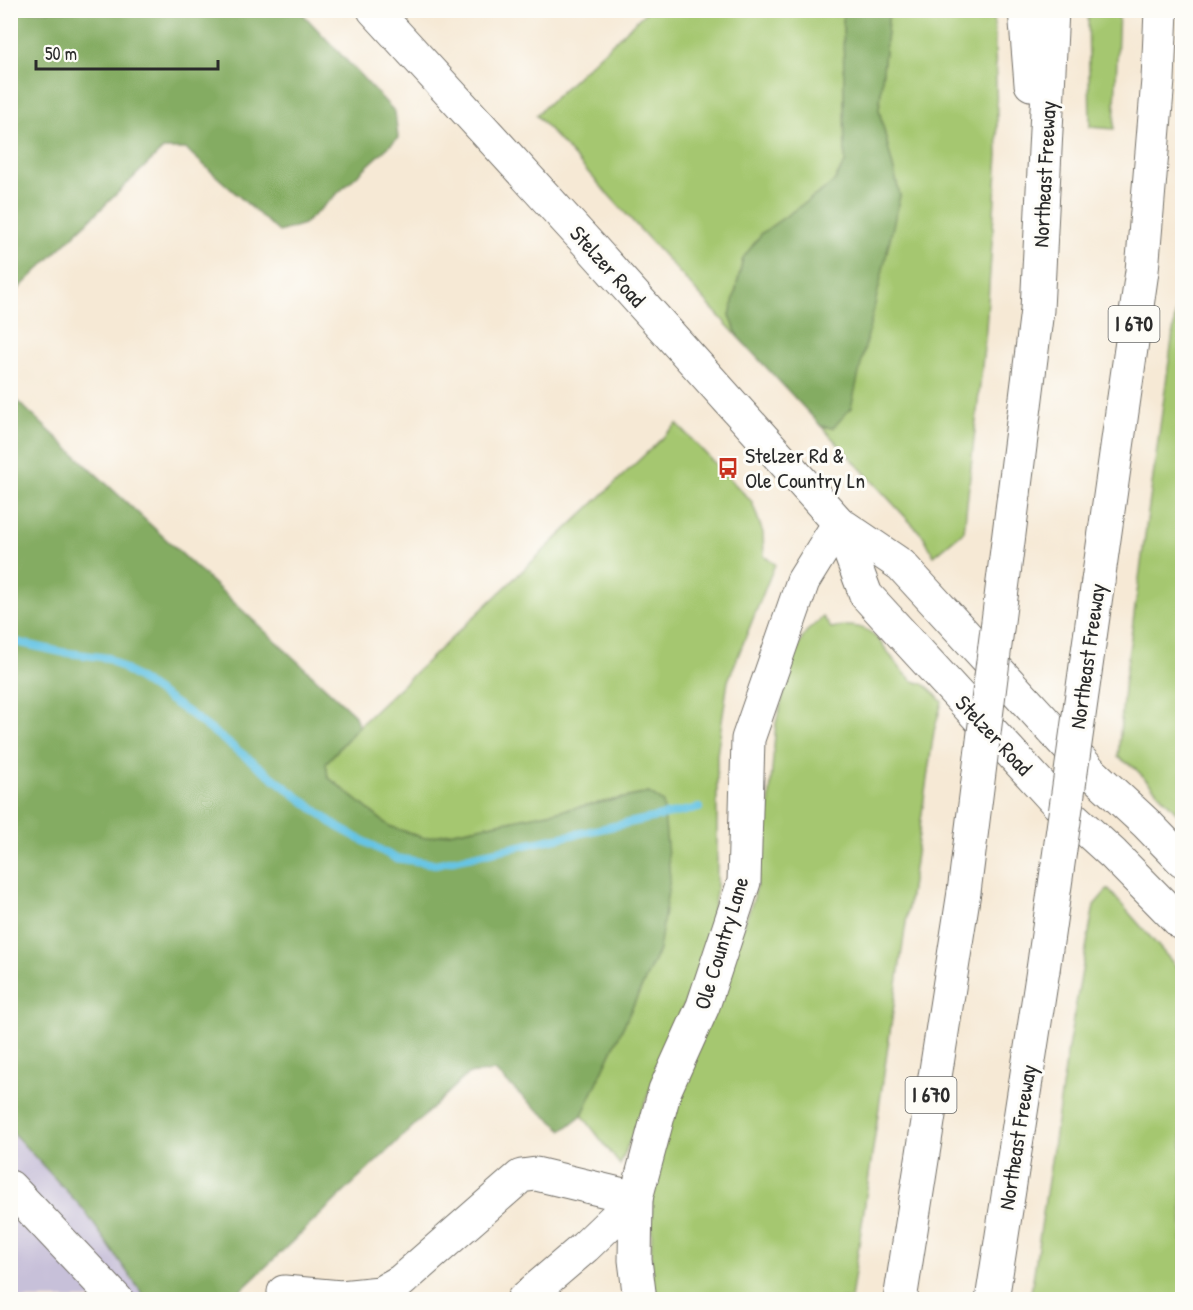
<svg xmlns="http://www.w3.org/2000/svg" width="1193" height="1310" font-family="'Patrick Hand',sans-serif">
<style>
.industrial{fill:#c7c0d9}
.green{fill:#a5c770;stroke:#68794e;stroke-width:1.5}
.forest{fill:#84ac62;stroke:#586c46;stroke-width:1.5}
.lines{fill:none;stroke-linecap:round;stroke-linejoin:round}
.stream{stroke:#66c4e4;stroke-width:8}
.minor-casing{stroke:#726e66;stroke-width:35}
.major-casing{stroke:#726e66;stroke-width:35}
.highway-casing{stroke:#726e66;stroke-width:35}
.minor{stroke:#fff;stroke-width:33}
.major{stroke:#fff;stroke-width:33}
.highway{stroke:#fff;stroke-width:33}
.highway-bridge-casing{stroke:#726e66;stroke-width:35;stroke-linecap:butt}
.highway-bridge{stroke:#fff;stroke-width:33}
.labels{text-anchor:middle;stroke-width:6;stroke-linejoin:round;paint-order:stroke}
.shield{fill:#fdfcf7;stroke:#6a6a68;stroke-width:1.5}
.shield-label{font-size:21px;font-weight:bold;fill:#2b2b2b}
.street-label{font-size:22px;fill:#2b2b2b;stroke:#fdfcf7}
.poi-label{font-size:22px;fill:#2b2b2b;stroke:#fdfcf7;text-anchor:start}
</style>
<rect width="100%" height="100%" fill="#fdfcf7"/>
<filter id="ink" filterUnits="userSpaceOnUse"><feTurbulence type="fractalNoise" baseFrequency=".0167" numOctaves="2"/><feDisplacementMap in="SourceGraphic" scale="12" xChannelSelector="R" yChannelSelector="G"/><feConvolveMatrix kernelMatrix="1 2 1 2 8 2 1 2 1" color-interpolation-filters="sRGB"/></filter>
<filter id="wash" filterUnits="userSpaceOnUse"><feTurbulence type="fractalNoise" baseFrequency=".008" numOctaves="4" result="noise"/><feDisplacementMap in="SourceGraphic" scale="24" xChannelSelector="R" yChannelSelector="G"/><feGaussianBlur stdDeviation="1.35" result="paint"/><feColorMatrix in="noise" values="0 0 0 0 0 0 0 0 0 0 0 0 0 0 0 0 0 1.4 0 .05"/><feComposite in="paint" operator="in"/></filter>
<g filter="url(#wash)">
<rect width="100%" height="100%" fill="#f6e9d5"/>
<polygon class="industrial" points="10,1131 84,1210 146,1299 11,1299"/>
<g class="green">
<polygon points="647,11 843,11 845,163 833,183 762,233 730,315 738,337 536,115"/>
<polygon points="889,11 994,11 998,155 986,329 964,531 934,556 924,537 821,426 833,428 900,196 879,110"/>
<polygon points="1088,11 1119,11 1114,129 1090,127"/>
<polygon points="1182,267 1182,818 1135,768 1118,757 1124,687"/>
<polygon points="677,424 752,502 763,533 764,556 775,564 728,681 717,755 717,888 705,953 620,1165 582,1115 659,950 648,793 424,838 389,826 328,777 326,763 359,726"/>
<path d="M823 617 831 628C882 617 880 654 912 680 916 683 921 682 925 685 931 688 937 697 942 702L934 731 851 1299 653 1300 651 1278 652 1193 675 1099 754 898 768 817 776 723 793 656 806 632Z"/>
<polygon points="1108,889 1182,973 1182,1299 1030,1299 1069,1042 1094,905"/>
</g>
<g class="forest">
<polygon points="17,11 300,11 395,112 398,138 304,224 279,232 186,149 163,149 11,296 10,17"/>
<polygon points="843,11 889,11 879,110 900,196 851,408 833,428 821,426 738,337 730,315 743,258 762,233 833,183 845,163"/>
<polygon points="11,395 354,714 359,726 326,763 328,777 389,826 424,838 649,793 663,802 670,878 659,950 582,1115 563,1130 526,1100 495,1071 468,1074 232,1299 146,1299 84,1210 11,1131"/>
</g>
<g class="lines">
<polyline class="stream" points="10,638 16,642 61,652 108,658 189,713 336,826 395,858 435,864 699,808"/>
</g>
</g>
<g filter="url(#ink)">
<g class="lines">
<defs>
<g id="minor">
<polyline points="10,1187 117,1300"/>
<polyline points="284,1292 341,1297 380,1293 401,1281 521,1176 536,1174 636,1198"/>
<polyline points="523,1300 585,1247 636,1198"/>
<polyline points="640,1300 635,1260 636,1198 665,1090 703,1006 744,882 748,739 803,581 839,523"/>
</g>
<g id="major">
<polyline points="374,10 591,247 839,523 901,565 1091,772 1147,824 1182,860"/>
<polyline points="839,523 866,595 1057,803 1113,854 1182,924"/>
</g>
<g id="highway">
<polyline points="1025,10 1031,84"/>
<polyline points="1014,494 1037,310 1052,10"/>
<polyline points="1098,581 1142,271 1158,80 1161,10"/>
<polyline points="900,1300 964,892"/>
<polyline points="992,1300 1043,970"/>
</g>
</defs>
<use href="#minor" class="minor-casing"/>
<use href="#major" class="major-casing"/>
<use href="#highway" class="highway-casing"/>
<use href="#minor" class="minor"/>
<use href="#major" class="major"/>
<use href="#highway" class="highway"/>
<defs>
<g id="highway-bridge">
<polyline points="964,892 1014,494"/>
<polyline points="1043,970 1098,581"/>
</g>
</defs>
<use href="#highway-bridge" class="highway-bridge-casing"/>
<use href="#highway-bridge" class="highway-bridge"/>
</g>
</g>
<defs>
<symbol id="bus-bare" viewBox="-9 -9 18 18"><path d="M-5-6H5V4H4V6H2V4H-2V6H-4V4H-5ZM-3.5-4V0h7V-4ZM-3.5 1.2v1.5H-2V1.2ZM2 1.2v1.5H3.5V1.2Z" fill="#c8321e" stroke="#fdfcf7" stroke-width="2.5" paint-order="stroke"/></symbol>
</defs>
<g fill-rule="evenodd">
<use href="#bus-bare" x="713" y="453" width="30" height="30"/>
</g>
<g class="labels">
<g class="shield">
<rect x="1108.5" y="306" width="51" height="36" rx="4.5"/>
<rect x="905.5" y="1077" width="51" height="36" rx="4.5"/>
</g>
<g class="shield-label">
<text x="1134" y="331">I 670</text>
<text x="931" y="1102">I 670</text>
</g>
<g class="street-label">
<text transform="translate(1044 174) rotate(-87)" y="8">Northeast Freeway</text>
<text transform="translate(608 266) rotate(48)" y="8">Stelzer Road</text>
<text transform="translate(1087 656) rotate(-82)" y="8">Northeast Freeway</text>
<text transform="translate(994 735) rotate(47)" y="8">Stelzer Road</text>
<text transform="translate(721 943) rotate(-73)" y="8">Ole Country Lane</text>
<text transform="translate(1017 1137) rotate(-81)" y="8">Northeast Freeway</text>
</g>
<g class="poi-label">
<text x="745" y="463">Stelzer Rd &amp;<tspan x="745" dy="25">Ole Country Ln</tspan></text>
</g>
</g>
<rect width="1193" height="1310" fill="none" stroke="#fdfcf7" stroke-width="36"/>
<path d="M36 60v9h182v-9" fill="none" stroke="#2b2b2b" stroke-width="3"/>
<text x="45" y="60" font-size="18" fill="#2b2b2b" stroke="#fdfcf7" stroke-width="4.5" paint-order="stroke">50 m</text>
</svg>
